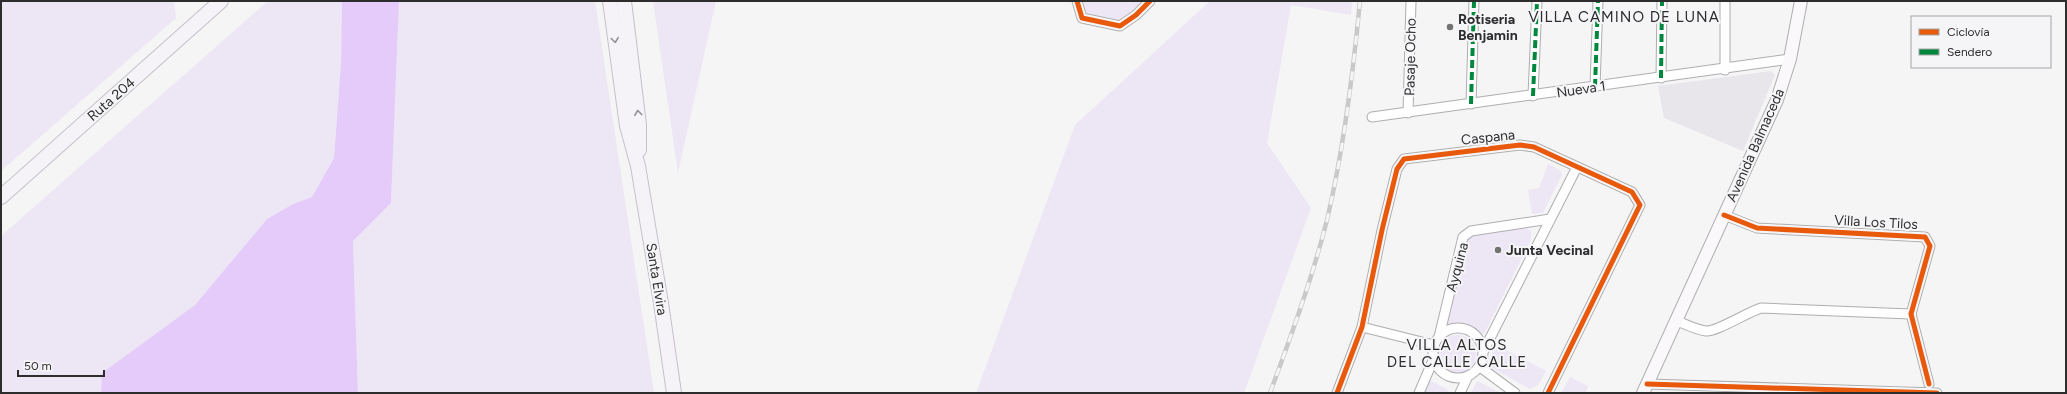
<svg xmlns="http://www.w3.org/2000/svg" width="2067" height="394" font-family="Figtree,sans-serif">
<style>
.built{fill:#e8e5eb}
.green{fill:#ede6f5}
.forest{fill:#e4cbfa}
.lines{fill:none;stroke-linecap:round;stroke-linejoin:round}
.street-casing{stroke:#aeaeae;stroke-width:11}
.secondary-casing{stroke:#aeaeae;stroke-width:14}
.primary-casing{stroke:#c5c0c9;stroke-width:16}
.street{stroke:#fefefe;stroke-width:9}
.secondary{stroke:#faf8fb;stroke-width:12}
.primary{stroke:#f6f3f8;stroke-width:14}
.rail-casing{stroke:#c9c9c9;stroke-width:4.5}
.rail{stroke:#f5f4f7;stroke-width:3;stroke-dasharray:9;stroke-linecap:butt}
.quiet{stroke:#00873e;stroke-width:4;stroke-dasharray:8 4;stroke-linecap:butt}
.cycleway-casing{stroke:#f5f4f7;stroke-width:8}
.cycleway{stroke:#e8590c;stroke-width:5}
.oneway{stroke:#929093}
.poi-dot{fill:#747374;stroke:#f5f4f7;stroke-width:1.5}
.labels{text-anchor:middle;stroke-width:4;stroke-linejoin:round;paint-order:stroke}
.poi-label{font-size:14px;font-weight:bold;fill:#2e2d2e;stroke:#f5f4f7;text-anchor:start}
.street-label{font-size:14px;fill:#2e2d2e;stroke:#f5f4f7}
.neighbourhood-label{font-size:15px;letter-spacing:1px;fill:#2e2d2e;stroke:#f5f4f7}
</style>
<rect width="100%" height="100%" fill="#f5f5f6"/>
<polygon class="built" points="1771,71 1775,75 1743,151 1664,118 1658,86"/>
<g class="green">
<polygon points="1,1 174,1 176,18 1,171"/>
<polygon points="268,1 342,1 341,63 334,158 312,197 293,204 267,219 195,305 102,373 101,393 1,393 1,236"/>
<polygon points="399,1 595,1 654,393 358,393 353,240 391,203"/>
<polygon points="653,1 716,1 678,173"/>
<polygon points="1084,1 1143,1 1122,20 1118,20 1089,15 1084,10"/>
<polygon points="1210,1 1352,1 1351,15 1291,5 1267,143 1311,208 1244,393 976,393 1075,125"/>
<polygon points="1548,164 1560,170 1562,175 1543,213 1532,214 1528,190 1539,188"/>
<path d="M1525 227 1531 231V240L1484 334 1480 336C1471 324 1457 329 1445 323L1464 237Z"/>
<circle cx="1457" cy="354" r="19"/>
<polygon points="1497,345 1546,371 1538,385 1530,389 1490,367 1489,359"/>
<polygon points="1570,377 1588,386 1586,393 1561,393"/>
<polygon points="1431,381 1445,388 1450,393 1423,393 1428,382"/>
<polygon points="1477,381 1501,393 1471,393"/>
</g>
<polygon class="forest" points="342,1 399,1 391,203 353,241 358,393 101,393 102,373 195,305 267,219 293,204 312,197 334,158 341,63"/>
<g class="lines">
<defs>
<g id="street">
<polyline points="1077,1 1082,18 1120,26 1136,15 1150,1"/>
<polyline points="1725,70 1725,1"/>
<polyline points="1661,78 1662,1"/>
<polyline points="1595,87 1598,1"/>
<polyline points="1533,96 1537,1"/>
<polyline points="1471,104 1474,1"/>
<polyline points="1408,113 1411,1"/>
<polyline points="1372,117 1790,59"/>
<polyline points="1724,215 1757,228 1925,237 1930,246 1911,314 1929,384"/>
<path d="M1675 320C1685 324 1696 330 1706 331 1716 332 1748 312 1761 308L1911 314"/>
<polyline points="1362,327 1434,345"/>
<circle cx="1458" cy="353" r="25"/>
<polyline points="1439,337 1463,237 1471,231 1550,219"/>
<polyline points="1484,350 1577,167"/>
<polyline points="1480,367 1515,393"/>
<polyline points="1647,384 1937,393"/>
<polyline points="1337,393 1362,327 1382,230 1397,169 1404,159 1520,145 1534,147 1632,192 1640,205 1548,393"/>
<polyline points="1419,393 1434,358"/>
<polyline points="1460,393 1468,376"/>
</g>
<polyline id="secondary" points="1643,393 1777,100 1790,59 1801,1"/>
<g id="primary">
<polyline points="610,1 627,126 638,166 661,303 674,393"/>
<polyline points="624,1 639,125 639,150"/>
<polyline points="1,197 221,1"/>
</g>
</defs>
<use href="#street" class="street-casing"/>
<use href="#secondary" class="secondary-casing"/>
<use href="#primary" class="primary-casing"/>
<use href="#street" class="street"/>
<use href="#secondary" class="secondary"/>
<use href="#primary" class="primary"/>
<defs>
<path id="rail" d="M1270 393C1291 336 1312 279 1327 220 1344 148 1353 74 1360 1"/>
</defs>
<use href="#rail" class="rail-casing"/>
<use href="#rail" class="rail"/>
<g class="quiet">
<polyline points="1661,78 1662,1"/>
<polyline points="1595,87 1598,1"/>
<polyline points="1533,96 1537,1"/>
<polyline points="1471,104 1474,1"/>
</g>
<defs>
<g id="cycleway">
<polyline points="1077,1 1082,18 1120,26 1136,15 1150,1"/>
<polyline points="1724,215 1757,228 1925,237 1930,246 1911,314 1929,384"/>
<polyline points="1647,384 1937,393"/>
<polyline points="1337,393 1362,327 1382,230 1397,169 1404,159 1520,145 1534,147 1632,192 1640,205 1548,393"/>
</g>
</defs>
<use href="#cycleway" class="cycleway-casing"/>
<use href="#cycleway" class="cycleway"/>
</g>
<defs><path id="oneway-chevron" d="M-2-3.5L2.5 0L-2 3.5" fill="none" stroke-width="1.6" stroke-linecap="round" stroke-linejoin="round"/></defs>
<g class="oneway">
<use href="#oneway-chevron" transform="translate(615 40) rotate(82)"/>
<use href="#oneway-chevron" transform="translate(638 113) rotate(-97)"/>
</g>
<g class="poi-dot">
<circle cx="1450" cy="27" r="4"/>
<circle cx="1498" cy="250" r="4"/>
</g>
<g class="labels">
<g class="poi-label">
<text x="1458" y="24">Rotiseria<tspan x="1458" dy="16">Benjamin</tspan></text>
<text x="1506" y="255">Junta Vecinal</text>
</g>
<g class="street-label">
<text transform="translate(1410 57) rotate(-89)" y="5">Pasaje Ocho</text>
<text transform="translate(1581 89) rotate(-8)" y="5">Nueva 1</text>
<text transform="translate(111 99) rotate(-41)" y="5">Ruta 204</text>
<text transform="translate(1488 137) rotate(-6)" y="5">Caspana</text>
<text transform="translate(1755 145) rotate(-66)" y="5">Avenida Balmaceda</text>
<text transform="translate(1876 222) rotate(3)" y="5">Villa Los Tilos</text>
<text transform="translate(1457 267) rotate(-75)" y="5">Ayquina</text>
<text transform="translate(657 279) rotate(81)" y="5">Santa Elvira</text>
</g>
<g class="neighbourhood-label">
<text x="1624" y="22">VILLA CAMINO DE LUNA</text>
<text x="1457" y="350">VILLA ALTOS<tspan x="1457" dy="17">DEL CALLE CALLE</tspan></text>
</g>
</g>
<rect width="2067" height="394" fill="none" stroke="#2e2d2e" stroke-width="4"/>
<rect x="1911" y="16" width="140" height="52" fill="#f5f4f7" stroke="#a5a4a7"/>
<rect x="1919" y="29" width="20" height="6" fill="#e8590c" stroke="#a5a4a7"/>
<text x="1947" y="36" font-size="12" fill="#2e2d2e">Ciclovía</text>
<rect x="1919" y="49" width="20" height="6" fill="#00873e" stroke="#a5a4a7"/>
<text x="1947" y="56" font-size="12" fill="#2e2d2e">Sendero</text>
<path d="M18 370v6h86v-6" fill="none" stroke="#2e2d2e" stroke-width="2"/>
<text x="24" y="370" font-size="12" fill="#2e2d2e" stroke="#f5f4f7" stroke-width="3" paint-order="stroke">50 m</text>
</svg>
